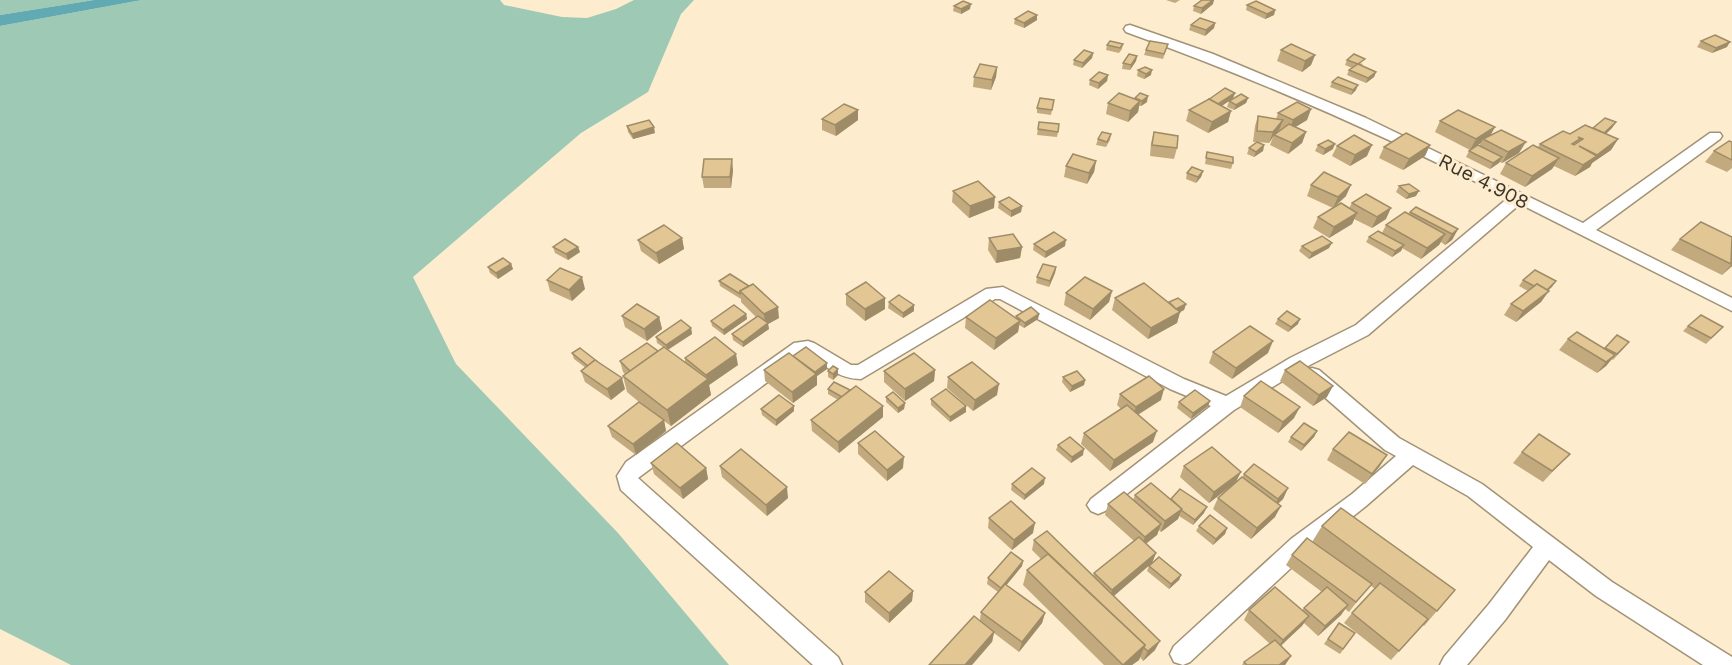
<svg xmlns="http://www.w3.org/2000/svg" width="1732" height="665" font-family="'Work Sans',sans-serif">
<style>
.green{fill:#9ec9b4}
.water{fill:#61aab3}
.lines{fill:none;stroke-linecap:round;stroke-linejoin:round}
.street-casing{stroke:#a29377;stroke-width:3}
.street{fill:#fff;fill-rule:evenodd}
.wall{fill:#c2aa7e}
.shaded-wall{fill:#9e8b67}
.building{fill:#e2c693;stroke:#9e8b67;stroke-width:1.5;fill-rule:evenodd}
.labels{text-anchor:middle;stroke-width:6;stroke-linejoin:round;paint-order:stroke}
.street-label{font-size:20px;fill:#3b3529;stroke:#fdecce}
</style>
<rect width="100%" height="100%" fill="#fdecce"/>
<g class="green">
<polygon points="0,0 94,0 0,15"/>
<polygon points="142,0 500,0 504,5 562,17 587,18 616,9 634,0 694,0 681,14 648,92 581,133 413,277 456,364 618,533 729,665 71,665 0,629 0,26"/>
</g>
<polygon class="water" points="94,0 142,0 0,26 0,15"/>
<g class="lines">
<defs>
<g id="street">
<path d="M1130 25 1213 54 1366 118 1583 223 1710 133H1720L1722 136 1720 139 1596 230 1732 298V311L1520 204 1368 335 1304 368 1234 410 1105 511 1098 514 1091 511 1087 505 1091 499 1211 406 1170 389 1000 299H995L861 379C839 379 826 366 809 355H804L638 478 838 657 842 665H813L621 490 617 476 626 462 794 343 808 341 814 343 851 365H858L986 289 1003 287 1184 379 1226 396 1290 358 1356 325 1508 198C1384 135 1257 79 1126 32L1124 29 1126 26Z"/>
<polygon points="1312,368 1319,370 1399,438 1482,484 1612,582 1732,657 1732,665 1703,665 1596,596 1549,560 1505,620 1467,665 1440,665 1444,657 1489,604 1533,547 1468,496 1413,465 1366,506 1307,553 1190,662 1183,665 1174,662 1170,654 1174,646 1291,539 1352,494 1396,456 1385,450 1305,380 1303,375 1305,370"/>
</g>
</defs>
<use href="#street" class="street-casing"/>
<use href="#street" class="street"/>
</g>
<g class="wall">
<polygon points="1166,0 1180,0 1175,3"/>
<polygon points="1213,4 1201,14 1193,11 1194,6"/>
<polygon points="1247,5 1275,10 1274,15 1265,19 1246,10"/>
<polygon points="954,6 970,9 961,14 953,11"/>
<polygon points="1037,15 1037,20 1024,28 1014,24 1015,19"/>
<polygon points="1215,23 1214,28 1205,36 1189,30 1191,25"/>
<polygon points="1701,41 1727,47 1712,53 1697,47"/>
<polygon points="1123,44 1122,49 1119,53 1106,50 1107,45"/>
<polygon points="1168,44 1163,59 1144,55 1146,50"/>
<polygon points="1281,50 1315,55 1311,65 1302,72 1277,61"/>
<polygon points="1093,53 1092,58 1082,68 1073,65 1074,60"/>
<polygon points="1137,56 1136,61 1130,70 1122,69 1123,63"/>
<polygon points="1347,60 1363,64 1361,66 1376,72 1374,77 1366,83 1347,75 1349,70 1352,68 1345,65"/>
<polygon points="997,67 996,77 991,90 973,87 974,77"/>
<polygon points="1138,70 1151,75 1144,79 1137,76"/>
<polygon points="1108,75 1107,81 1098,89 1089,85 1090,80"/>
<polygon points="1332,82 1356,90 1351,95 1330,87"/>
<polygon points="1235,93 1233,98 1222,106 1231,111 1228,122 1208,133 1186,121 1189,110"/>
<polygon points="1135,98 1147,102 1141,106 1139,106 1138,112 1128,122 1106,114 1108,103 1134,99"/>
<polygon points="1248,98 1246,103 1234,110 1227,107 1229,101"/>
<polygon points="1054,100 1051,115 1037,113 1037,108"/>
<polygon points="1311,109 1307,120 1295,127 1306,132 1302,143 1288,154 1270,145 1273,137 1269,143 1257,142 1264,145 1263,151 1254,157 1247,154 1249,148 1257,142 1253,142 1255,126 1258,116 1276,119 1278,113"/>
<polygon points="822,119 858,120 836,136 822,130"/>
<polygon points="1440,121 1495,127 1490,135 1519,153 1502,163 1500,162 1490,169 1466,157 1469,151 1479,146 1481,143 1470,150 1435,132"/>
<polygon points="1039,122 1058,132 1057,137 1037,135"/>
<polygon points="1616,122 1612,128 1606,134 1618,139 1611,150 1592,163 1590,167 1575,176 1554,166 1552,169 1525,187 1500,174 1506,163 1538,147 1540,144 1570,134"/>
<polygon points="627,126 655,133 633,139 628,132"/>
<polygon points="1154,132 1177,148 1174,159 1150,156 1151,143"/>
<polygon points="1111,134 1110,140 1106,147 1096,145 1098,139"/>
<polygon points="1732,142 1732,168 1727,172 1705,162 1714,151"/>
<polygon points="1318,145 1333,149 1323,155 1315,151"/>
<polygon points="1430,145 1425,156 1403,170 1379,158 1384,147"/>
<polygon points="1337,146 1367,156 1350,166 1332,156"/>
<polygon points="1207,152 1233,163 1231,169 1205,164"/>
<polygon points="1096,161 1094,172 1087,184 1064,177 1066,166"/>
<polygon points="1452,168 1463,172 1456,177 1449,174"/>
<polygon points="733,170 731,188 704,188 702,177"/>
<polygon points="1203,171 1201,177 1196,183 1186,179 1187,173"/>
<polygon points="1311,185 1346,196 1334,207 1349,208 1352,203 1386,219 1372,228 1354,219 1352,224 1329,238 1313,228 1318,217 1333,208 1307,196"/>
<polygon points="1399,186 1416,196 1406,199 1396,192"/>
<polygon points="953,191 994,208 969,218 952,202"/>
<polygon points="999,202 1022,206 1021,212 1011,217 998,208"/>
<polygon points="1410,212 1458,229 1452,240 1445,245 1441,242 1439,245 1421,259 1402,248 1401,251 1392,257 1366,242 1369,237 1382,233 1386,225 1409,214"/>
<polygon points="1732,237 1732,266 1722,275 1671,250 1680,239"/>
<polygon points="682,238 684,249 659,264 641,251 638,240"/>
<polygon points="989,238 1022,247 1020,258 996,263 988,250"/>
<polygon points="1034,244 1065,246 1045,258 1033,250"/>
<polygon points="1302,246 1329,248 1309,259 1299,251"/>
<polygon points="553,247 578,247 580,252 568,260 555,253"/>
<polygon points="511,264 513,269 498,279 490,273 488,267"/>
<polygon points="1056,267 1055,273 1049,287 1036,283 1037,277"/>
<polygon points="730,274 779,318 768,324 769,329 743,347 733,340 732,334 756,317 741,302 741,299 720,286 719,281"/>
<polygon points="547,280 585,289 572,301 550,291"/>
<polygon points="1523,280 1556,281 1548,291 1541,302 1516,322 1504,315 1511,304 1528,291 1519,286"/>
<polygon points="1112,291 1109,302 1090,320 1064,305 1066,293"/>
<polygon points="846,294 885,309 865,321 846,305"/>
<polygon points="1115,298 1168,302 1186,304 1184,310 1180,312 1177,323 1148,339 1112,310"/>
<polygon points="889,302 914,305 914,311 903,318 888,308"/>
<polygon points="746,314 747,319 724,335 712,326 711,321"/>
<polygon points="1039,314 1038,319 1024,328 1019,325 1018,332 994,350 965,328 966,317 1016,319 1016,316"/>
<polygon points="622,316 659,317 662,329 647,341 625,327"/>
<polygon points="1278,319 1298,324 1288,332 1275,324"/>
<polygon points="1688,326 1723,327 1706,344 1683,331"/>
<polygon points="691,328 692,334 668,350 685,363 685,358 738,365 709,385 711,395 671,426 664,421 666,431 636,455 612,437 608,426 639,402 627,392 623,376 625,374 623,372 620,361 658,351 663,347 657,343 656,337"/>
<polygon points="1568,339 1605,348 1625,347 1613,360 1612,359 1606,366 1597,373 1559,350"/>
<polygon points="1213,352 1268,353 1232,379 1209,363"/>
<polygon points="572,353 625,389 611,400 585,382 581,371 586,368 574,359"/>
<polygon points="793,356 827,369 817,376 817,385 793,403 765,381 764,370"/>
<polygon points="935,370 934,381 905,401 884,382 884,371"/>
<polygon points="1285,370 1327,397 1313,406 1280,381"/>
<polygon points="828,371 838,375 833,380 828,377"/>
<polygon points="948,377 997,395 973,411 947,388"/>
<polygon points="1063,377 1085,380 1084,385 1070,392 1062,382"/>
<polygon points="828,389 883,417 839,453 812,431 811,420 838,400 828,394"/>
<polygon points="1120,394 1161,400 1138,415 1153,442 1110,471 1081,444 1084,433 1121,409 1117,405"/>
<polygon points="1244,396 1294,418 1278,433 1240,407"/>
<polygon points="886,397 905,403 904,409 898,413 886,402"/>
<polygon points="931,399 966,412 950,422 931,405"/>
<polygon points="1210,401 1208,406 1191,419 1177,408 1179,402"/>
<polygon points="761,409 794,411 776,426 762,415"/>
<polygon points="1317,431 1314,437 1301,451 1288,442 1291,437"/>
<polygon points="858,443 903,468 887,481 858,454"/>
<polygon points="1058,445 1083,455 1071,463 1056,450"/>
<polygon points="1333,449 1380,466 1365,484 1327,460"/>
<polygon points="1522,452 1560,464 1543,482 1513,463"/>
<polygon points="651,463 706,468 708,479 683,499 654,474"/>
<polygon points="720,466 788,498 767,516 722,477"/>
<polygon points="1184,466 1237,481 1242,477 1244,474 1288,488 1283,499 1278,504 1275,517 1251,539 1213,509 1218,498 1230,487 1209,503 1180,477"/>
<polygon points="1012,484 1044,484 1024,500 1011,490"/>
<polygon points="1135,495 1171,499 1204,513 1193,525 1179,516 1178,519 1161,532 1159,530 1157,535 1146,544 1156,553 1152,563 1114,596 1155,650 1143,661 1140,657 1139,660 1132,665 1104,665 1023,585 1027,570 1041,559 1032,550 1034,540 1093,576 1094,573 1134,541 1105,515 1108,504 1133,500"/>
<polygon points="989,518 1033,533 1012,550 988,528"/>
<polygon points="1199,526 1227,528 1225,534 1213,545 1196,531"/>
<polygon points="1322,526 1455,590 1424,626 1423,625 1391,660 1344,623 1352,613 1375,589 1370,585 1349,612 1345,609 1341,615 1318,636 1304,623 1281,646 1291,656 1285,665 1242,665 1244,662 1270,644 1244,620 1249,610 1302,610 1322,592 1286,565 1292,555 1312,542"/>
<polygon points="1023,561 1022,566 1006,585 1045,613 1042,623 1019,652 994,633 992,642 980,620 981,612 998,592 987,584 988,578"/>
<polygon points="1149,566 1181,575 1179,580 1169,589 1147,571"/>
<polygon points="913,591 912,601 889,623 865,602 865,592"/>
<polygon points="1339,623 1355,633 1340,654 1324,644"/>
</g>
<g class="shaded-wall">
<polygon points="1213,0 1214,0 1213,4 1201,14 1202,8"/>
<polygon points="971,4 970,9 961,14 961,9"/>
<polygon points="1275,10 1274,15 1265,19 1267,14"/>
<polygon points="1037,15 1037,20 1024,28 1024,23"/>
<polygon points="1215,23 1214,28 1205,36 1206,30"/>
<polygon points="1730,42 1727,47 1712,53 1716,48"/>
<polygon points="1093,53 1092,58 1082,68 1083,63"/>
<polygon points="1315,55 1311,65 1302,72 1305,61"/>
<polygon points="1137,56 1136,61 1130,70 1131,65"/>
<polygon points="997,67 996,77 991,90 992,80"/>
<polygon points="1152,70 1151,75 1144,79 1146,74"/>
<polygon points="1376,72 1374,77 1366,83 1368,78"/>
<polygon points="1108,75 1107,81 1098,89 1099,83"/>
<polygon points="1358,85 1356,90 1351,95 1353,90"/>
<polygon points="1235,93 1233,98 1216,110 1218,105"/>
<polygon points="1148,96 1147,102 1141,106 1142,101"/>
<polygon points="1248,98 1246,103 1234,110 1236,105"/>
<polygon points="1140,101 1138,112 1128,122 1130,111"/>
<polygon points="1311,109 1307,120 1289,131 1293,120"/>
<polygon points="858,110 858,120 836,136 835,125"/>
<polygon points="1231,111 1228,122 1208,133 1212,122"/>
<polygon points="1283,120 1279,130 1275,135 1274,135 1269,143 1273,132"/>
<polygon points="1616,122 1612,128 1597,142 1601,136"/>
<polygon points="654,127 655,133 633,139 632,134"/>
<polygon points="1495,127 1489,138 1483,139 1481,143 1470,150 1476,139"/>
<polygon points="1306,132 1302,143 1288,154 1292,143"/>
<polygon points="1618,139 1611,150 1592,163 1590,167 1575,176 1583,165 1594,158 1597,155"/>
<polygon points="1526,142 1519,153 1502,163 1508,152"/>
<polygon points="1335,144 1333,149 1323,155 1325,149"/>
<polygon points="1264,145 1263,151 1254,157 1256,152"/>
<polygon points="1372,145 1367,156 1350,166 1355,155"/>
<polygon points="1430,145 1425,156 1403,170 1409,159"/>
<polygon points="1502,157 1499,163 1490,169 1493,163"/>
<polygon points="1559,158 1552,169 1525,187 1532,176"/>
<polygon points="732,159 733,170 731,188 730,177"/>
<polygon points="1096,161 1094,172 1087,184 1089,173"/>
<polygon points="1466,166 1463,172 1456,177 1460,172"/>
<polygon points="1203,171 1201,177 1196,183 1198,177"/>
<polygon points="1351,185 1346,196 1333,208 1338,197"/>
<polygon points="1419,191 1416,196 1406,199 1409,194"/>
<polygon points="995,197 994,208 969,218 970,206"/>
<polygon points="1022,206 1021,212 1011,217 1011,211"/>
<polygon points="1391,208 1386,219 1372,228 1377,217"/>
<polygon points="1357,213 1352,224 1329,238 1334,227"/>
<polygon points="1458,229 1452,240 1445,245 1452,234"/>
<polygon points="1445,234 1439,245 1421,259 1427,248"/>
<polygon points="682,238 684,249 659,264 656,253"/>
<polygon points="1066,240 1065,246 1045,258 1046,252"/>
<polygon points="1332,243 1329,248 1309,259 1312,253"/>
<polygon points="1404,245 1401,251 1392,257 1395,251"/>
<polygon points="578,247 580,252 568,260 566,254"/>
<polygon points="1022,247 1020,258 996,263 997,251"/>
<polygon points="511,264 513,269 498,279 496,273"/>
<polygon points="1732,264 1732,266 1722,275"/>
<polygon points="1056,267 1055,273 1049,287 1050,281"/>
<polygon points="582,277 585,289 572,301 569,290"/>
<polygon points="1556,281 1552,287 1544,294 1549,291 1541,302 1516,322 1523,311"/>
<polygon points="1112,291 1109,302 1090,320 1093,309"/>
<polygon points="885,298 885,309 865,321 865,309"/>
<polygon points="1186,304 1184,310 1180,312 1177,323 1148,339 1151,328 1176,309"/>
<polygon points="914,305 914,311 903,318 903,313"/>
<polygon points="778,307 779,318 768,324 769,329 743,347 743,342 765,325 764,314"/>
<polygon points="746,314 747,319 724,335 723,330"/>
<polygon points="1039,314 1038,319 1024,328 1025,323"/>
<polygon points="659,317 662,329 647,341 644,329"/>
<polygon points="1300,319 1298,324 1288,332 1291,327"/>
<polygon points="1020,321 1018,332 994,350 996,338"/>
<polygon points="691,328 692,334 667,350 666,345"/>
<polygon points="1273,341 1268,353 1232,379 1236,368"/>
<polygon points="736,354 738,365 709,385 711,395 671,426 667,410 707,380 706,375"/>
<polygon points="1615,355 1606,366 1597,373 1606,362"/>
<polygon points="827,363 827,369 817,376 817,385 793,403 792,392 815,375 815,372"/>
<polygon points="838,369 838,375 833,380 833,374"/>
<polygon points="935,370 934,381 905,401 905,389"/>
<polygon points="622,378 625,389 611,400 607,389"/>
<polygon points="1085,380 1084,385 1070,392 1072,386"/>
<polygon points="999,384 997,395 973,411 975,400"/>
<polygon points="1333,386 1327,397 1313,406 1319,395"/>
<polygon points="1164,389 1161,400 1132,418 1136,407"/>
<polygon points="1210,401 1208,406 1191,419 1193,413"/>
<polygon points="905,403 904,409 898,413 898,408"/>
<polygon points="794,406 794,411 776,426 776,420"/>
<polygon points="883,406 883,417 839,453 838,442"/>
<polygon points="966,406 966,412 950,422 950,417"/>
<polygon points="1300,407 1294,418 1278,433 1283,422"/>
<polygon points="664,420 666,431 636,455 633,444"/>
<polygon points="1157,431 1153,442 1110,471 1114,460"/>
<polygon points="1317,431 1314,437 1301,451 1304,445"/>
<polygon points="1084,449 1083,455 1071,463 1072,457"/>
<polygon points="1387,455 1380,466 1365,484 1372,474"/>
<polygon points="904,457 903,468 887,481 887,470"/>
<polygon points="706,468 708,479 683,499 680,488"/>
<polygon points="1241,472 1236,482 1209,503 1214,492"/>
<polygon points="1045,478 1044,484 1024,500 1025,495"/>
<polygon points="787,487 788,498 767,516 766,505"/>
<polygon points="1288,488 1283,499 1272,509 1278,499"/>
<polygon points="1281,506 1275,517 1251,539 1257,528"/>
<polygon points="1207,507 1204,513 1193,525 1195,520"/>
<polygon points="1182,509 1178,519 1161,532 1165,521"/>
<polygon points="1035,523 1033,533 1012,550 1014,540"/>
<polygon points="1161,524 1157,535 1141,547 1145,537"/>
<polygon points="1227,528 1225,534 1213,545 1216,539"/>
<polygon points="1156,553 1152,563 1109,600 1112,590"/>
<polygon points="1023,561 1022,566 1000,593 1001,588"/>
<polygon points="1181,575 1179,580 1169,589 1171,584"/>
<polygon points="913,591 912,601 889,623 889,613"/>
<polygon points="1348,605 1341,615 1318,636 1325,626"/>
<polygon points="1045,613 1042,623 1019,652 1022,642"/>
<polygon points="1309,616 1302,626 1277,649 1283,640"/>
<polygon points="994,632 992,642 972,665 965,665"/>
<polygon points="1160,641 1155,650 1143,661 1148,651"/>
<polygon points="1145,645 1139,660 1132,665 1123,665"/>
<polygon points="1291,656 1285,665 1279,665"/>
</g>
<g class="building">
<polygon points="1202,0 1213,0 1202,8 1194,6"/>
<polygon points="963,1 971,4 961,9 954,6"/>
<polygon points="1256,1 1275,10 1267,14 1247,5"/>
<polygon points="1028,11 1037,15 1024,23 1015,19"/>
<polygon points="1200,18 1215,23 1206,30 1191,25"/>
<polygon points="1715,35 1730,42 1716,48 1701,41"/>
<polygon points="1110,41 1123,44 1120,48 1107,45"/>
<polygon points="1150,41 1168,44 1164,54 1146,50"/>
<polygon points="1291,44 1315,55 1305,61 1281,50"/>
<polygon points="1084,50 1093,53 1083,63 1074,60"/>
<polygon points="1129,54 1137,56 1131,65 1123,63"/>
<polygon points="1354,54 1365,59 1358,64 1347,60"/>
<polygon points="980,64 997,67 992,80 974,77"/>
<polygon points="1358,64 1376,72 1368,78 1349,70"/>
<polygon points="1145,67 1152,70 1146,74 1138,70"/>
<polygon points="1099,72 1108,75 1099,83 1090,80"/>
<polygon points="1338,77 1358,85 1353,90 1332,82"/>
<polygon points="1225,88 1235,93 1218,104 1209,99 1208,100"/>
<polygon points="1119,93 1140,101 1130,111 1108,103"/>
<polygon points="1140,93 1148,96 1142,101 1135,98"/>
<polygon points="1241,94 1248,98 1236,105 1229,101"/>
<polygon points="1040,98 1054,100 1052,110 1037,108"/>
<polygon points="1209,99 1231,111 1212,122 1189,110"/>
<polygon points="1297,102 1311,109 1293,120 1278,113"/>
<polygon points="844,104 858,110 835,125 822,119"/>
<polygon points="1458,110 1495,127 1476,139 1440,121"/>
<polygon points="1258,116 1283,120 1273,132 1257,131"/>
<polygon points="1605,118 1616,122 1604,133 1593,128"/>
<polygon points="649,120 654,127 632,134 627,126"/>
<polygon points="1039,122 1059,124 1058,132 1038,129"/>
<polygon points="1289,124 1306,132 1292,143 1274,135"/>
<path d="M1585 125 1618 139 1597 155 1579 146 1597 156 1583 165 1540 144 1563 131 1570 134ZM1578 137 1583 139 1574 145 1572 144 1580 139Z"/>
<polygon points="1501,130 1526,142 1508,152 1483,139"/>
<polygon points="1102,132 1111,134 1107,142 1098,139"/>
<polygon points="1154,132 1178,136 1177,148 1152,145"/>
<polygon points="1406,133 1430,145 1409,159 1384,147"/>
<polygon points="1354,135 1372,145 1355,155 1337,146"/>
<polygon points="1328,140 1335,144 1325,149 1318,145"/>
<polygon points="1729,141 1732,142 1732,160 1714,151"/>
<polygon points="1257,142 1264,145 1256,152 1249,148"/>
<polygon points="1478,145 1502,157 1493,163 1469,151"/>
<polygon points="1533,145 1559,158 1532,176 1506,163"/>
<polygon points="1207,152 1233,157 1233,163 1206,158"/>
<polygon points="1073,154 1096,161 1089,173 1066,166"/>
<polygon points="704,159 732,159 730,177 702,177"/>
<polygon points="1459,163 1466,166 1460,172 1452,168"/>
<polygon points="1192,167 1203,171 1198,177 1187,173"/>
<polygon points="1324,172 1351,185 1338,197 1311,185"/>
<polygon points="978,181 995,197 970,206 953,191"/>
<polygon points="1409,184 1419,191 1409,194 1399,186"/>
<polygon points="1366,194 1391,208 1377,217 1352,203"/>
<polygon points="1009,197 1022,206 1011,211 999,202"/>
<polygon points="1341,203 1357,213 1334,227 1318,217"/>
<polygon points="1416,207 1458,229 1452,234 1410,212"/>
<polygon points="1405,212 1445,234 1427,248 1386,225"/>
<polygon points="1701,222 1732,237 1731,264 1680,239"/>
<polygon points="664,225 682,238 656,253 638,240"/>
<polygon points="1378,231 1404,245 1395,251 1369,237"/>
<polygon points="1054,232 1066,240 1046,252 1034,244"/>
<polygon points="1013,234 1022,247 997,251 989,238"/>
<polygon points="1322,236 1332,243 1312,253 1302,246"/>
<polygon points="565,239 578,247 566,254 553,247"/>
<polygon points="503,258 511,264 496,273 488,267"/>
<polygon points="1043,264 1056,267 1050,281 1037,277"/>
<polygon points="560,268 582,277 569,290 547,280"/>
<polygon points="1535,270 1556,281 1547,290 1537,284 1534,286 1523,280"/>
<polygon points="730,274 749,286 740,291 740,294 719,281"/>
<polygon points="1085,277 1112,291 1093,309 1066,293"/>
<polygon points="866,282 885,298 865,309 846,294"/>
<polygon points="1144,283 1180,312 1151,328 1115,298"/>
<polygon points="753,284 778,307 764,314 740,291"/>
<polygon points="1537,284 1549,291 1523,311 1511,304"/>
<polygon points="899,295 914,305 903,313 889,302"/>
<polygon points="1178,298 1186,304 1176,309 1169,302"/>
<polygon points="990,300 1020,321 996,338 966,317"/>
<polygon points="637,304 659,317 644,329 622,316"/>
<polygon points="734,305 746,314 723,330 711,321"/>
<polygon points="1031,307 1039,314 1025,323 1016,316"/>
<polygon points="1287,311 1300,319 1291,327 1278,319"/>
<polygon points="1701,315 1723,327 1711,338 1688,326"/>
<polygon points="758,316 768,323 743,342 732,334"/>
<polygon points="681,320 691,328 666,345 656,337"/>
<polygon points="1250,326 1273,341 1236,368 1213,352"/>
<polygon points="1577,332 1615,355 1606,362 1568,339"/>
<polygon points="1617,335 1629,342 1617,354 1605,348"/>
<polygon points="715,337 736,354 706,375 685,358"/>
<polygon points="647,343 658,351 630,371 620,361"/>
<polygon points="664,347 708,379 667,410 623,376"/>
<polygon points="806,347 827,363 815,372 793,356"/>
<polygon points="580,348 598,362 595,360 588,366 572,353"/>
<polygon points="789,353 816,374 792,392 764,370"/>
<polygon points="914,353 935,370 905,389 884,371"/>
<polygon points="595,360 622,378 607,389 581,371"/>
<polygon points="1300,361 1333,386 1319,395 1285,370"/>
<polygon points="972,362 999,384 975,400 948,377"/>
<polygon points="833,366 838,369 833,374 828,371"/>
<polygon points="1077,371 1085,380 1072,386 1063,377"/>
<polygon points="1149,376 1164,389 1136,407 1120,394"/>
<polygon points="1261,381 1300,407 1283,422 1244,396"/>
<polygon points="834,382 850,390 842,397 828,389"/>
<polygon points="856,386 883,406 838,442 811,420"/>
<polygon points="946,389 966,406 950,417 931,399"/>
<polygon points="1195,390 1210,401 1193,413 1179,402"/>
<polygon points="893,392 905,403 898,408 886,397"/>
<polygon points="779,395 794,406 776,420 761,409"/>
<polygon points="639,402 664,420 633,444 608,426"/>
<polygon points="1127,405 1157,431 1114,460 1084,433"/>
<polygon points="1304,423 1317,431 1304,445 1291,437"/>
<polygon points="875,431 904,457 887,470 858,443"/>
<polygon points="1349,432 1387,455 1372,474 1333,449"/>
<polygon points="1539,434 1570,454 1552,471 1522,452"/>
<polygon points="1070,437 1084,449 1072,457 1058,445"/>
<polygon points="677,443 706,468 680,488 651,463"/>
<polygon points="1212,447 1241,472 1214,492 1184,466"/>
<polygon points="741,449 787,487 766,505 720,466"/>
<polygon points="1254,464 1288,488 1278,499 1244,474"/>
<polygon points="1032,468 1045,478 1025,495 1012,484"/>
<polygon points="1242,477 1281,506 1257,528 1218,498"/>
<polygon points="1151,483 1182,509 1165,521 1135,495"/>
<polygon points="1180,489 1207,507 1195,520 1181,510 1182,509 1171,499"/>
<polygon points="1124,492 1161,524 1145,537 1108,504"/>
<polygon points="1011,501 1035,523 1014,540 989,518"/>
<polygon points="1341,508 1455,590 1437,611 1322,526"/>
<polygon points="1210,515 1227,528 1216,539 1199,526"/>
<polygon points="1047,531 1160,641 1148,651 1144,648 1145,645 1034,540"/>
<polygon points="1139,537 1156,553 1112,590 1094,573"/>
<polygon points="1307,538 1372,584 1356,602 1292,555"/>
<polygon points="1011,552 1023,561 1001,588 988,578"/>
<polygon points="1048,554 1145,645 1123,665 1027,570"/>
<polygon points="1159,557 1181,575 1171,584 1149,566"/>
<polygon points="889,571 913,591 889,613 865,592"/>
<polygon points="1380,583 1428,619 1399,651 1352,613"/>
<polygon points="1005,584 1045,613 1022,642 981,612"/>
<polygon points="1275,587 1309,616 1283,640 1249,610"/>
<polygon points="1327,587 1348,605 1325,626 1304,608"/>
<polygon points="974,616 994,632 965,665 929,665"/>
<polygon points="1339,623 1355,633 1343,649 1328,639"/>
<polygon points="1275,640 1291,656 1279,665 1247,665 1244,662"/>
</g>
<g class="labels">
<g class="street-label">
<text transform="translate(1484 181) rotate(27)" y="7">Rue 4.908</text>
</g>
</g>
</svg>
